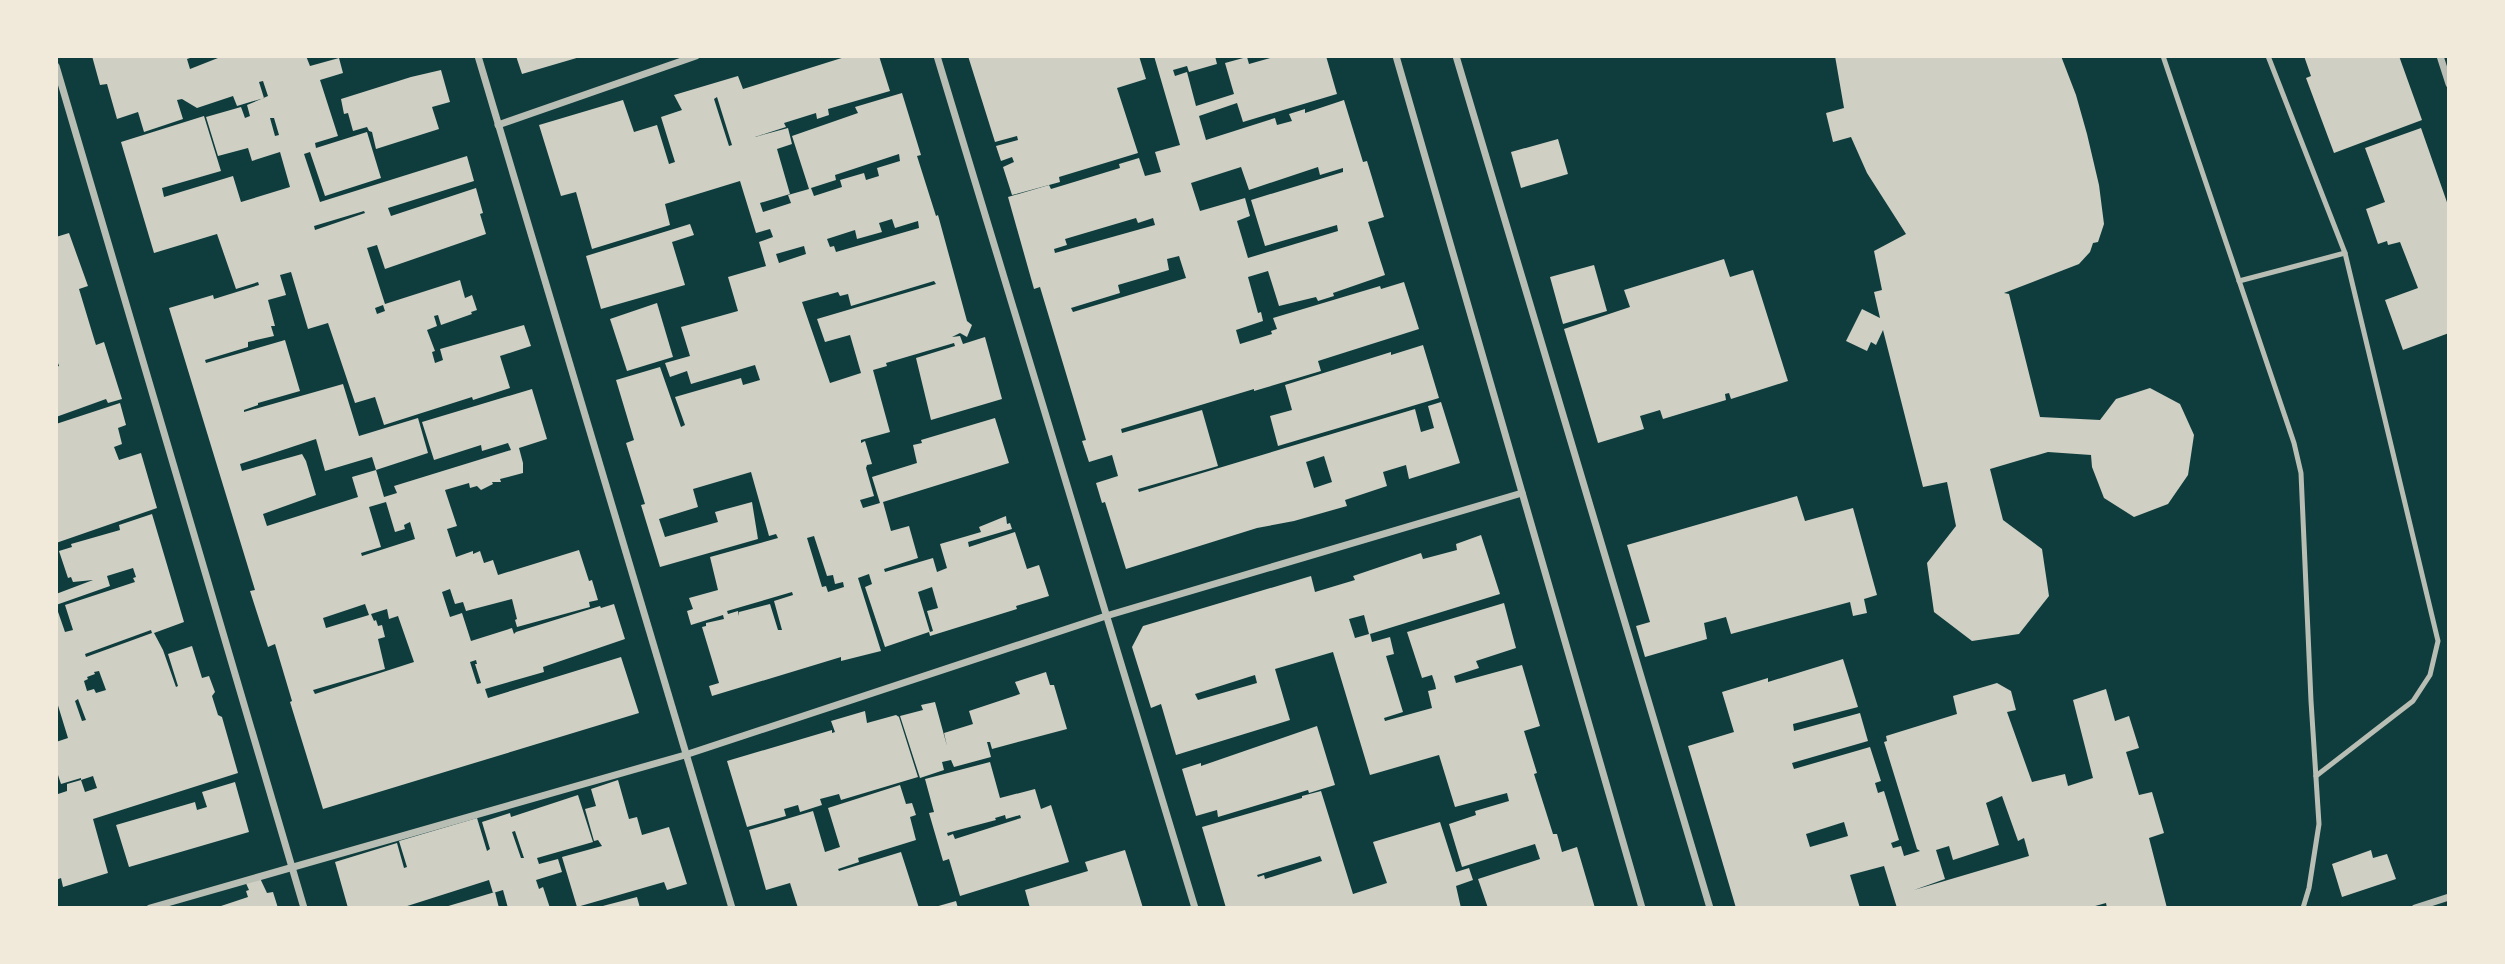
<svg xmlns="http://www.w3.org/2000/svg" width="2505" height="964" font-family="'Alegreya Sans',sans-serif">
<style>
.building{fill:#cfcfc3;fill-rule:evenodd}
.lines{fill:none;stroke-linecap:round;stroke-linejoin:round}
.service{stroke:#b8beb3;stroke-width:5}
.minor{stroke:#b8beb3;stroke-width:7}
</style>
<rect width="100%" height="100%" fill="#0f3d3e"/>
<g class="building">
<path d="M92 56H196L187 59 190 69 223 56H306L310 66 339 58 343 73 320 80 338 136 315 143 316 148 367 132 381 178 325 196 310 152 304 154 320 202 467 156 474 181 388 208 391 216 476 188 483 213 480 214 486 234 385 269 377 245 367 248 385 304 460 280 465 298 472 295 477 310 471 312 472 314 441 325 438 315 434 316 437 326 427 330 435 351 432 352 435 363 443 360 440 349 524 325 531 346 500 356 510 388 473 400 472 397 384 425 375 397 355 403 328 323 308 329 291 272 280 275 286 295 268 300 275 326H271L274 336 248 342V347L205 360 206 363 285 340 300 391 258 403V405L244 410V412L343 384 359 436 418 418 428 453 376 470 372 457 325 471 316 439 240 464 242 471 302 454 306 461 316 495 263 514 267 526 358 497 352 477 376 470 384 497 397 493 394 486 511 450 508 443 482 451 481 445 434 460 422 422 532 389 547 439 519 448 523 463V473L500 479 501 482H492L493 484 481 490 477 486 470 488 469 483 445 490 457 526 447 529 456 557 473 551V554L480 551 484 563 493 560 498 575 579 550 589 581 592 580 598 600 589 602 590 607 517 627 515 620 517 619 512 599 466 611 463 602 455 604 450 589 442 592 450 617 462 613 471 641 512 628 514 634 516 632 600 606 601 608 614 604 625 639 543 667 544 672 485 689 488 698 621 657 639 713 323 809 290 702 292 701 275 644 268 647 250 591 255 590 169 308 213 295 214 299 259 285 258 282 236 289 217 234 154 253 121 142 204 116 221 171 162 188 164 197 233 176 241 202 290 187 280 152 252 161 248 148 218 156 206 117 241 107 245 118 250 116 247 105 268 96 263 81 259 82 264 98 237 106 233 96 197 108 182 99 177 100 183 119 144 132 138 112 117 119 107 84 100 85ZM270 118H274L279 135 275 136ZM364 211 365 213 315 230 314 226ZM383 305 385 311 377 314 375 308ZM386 502 395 532 405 529 404 525 410 522 415 539 362 556 361 553 381 547 369 507ZM365 604 369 615 326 628 323 618ZM387 609 389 619 398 616 414 662 315 694 313 690 385 669 378 639 385 637 382 625 378 626 376 620 374 621 371 614ZM476 660 477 664H475L481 683 477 684 470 662Z"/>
<polygon points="516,56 580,56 580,57 522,74"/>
<path d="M848 56H879L890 91 828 109 829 115 817 119 816 113 784 123 786 127 755 137 788 128 792 144 777 149 790 194 760 203 763 212 791 203 788 195 809 189 792 136 858 113 855 107 902 93 921 155 917 156 936 216 938 215 967 321 972 325 967 337 960 333 952 337 960 336 963 344 985 337 1002 399 931 420 916 358 955 346 954 343 886 363 887 366 873 370 890 432 861 440V443L865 441 872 464 867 465 866 468 874 496 860 500 863 508 880 503 872 477 917 463 913 445 922 443 921 440 995 418 1009 463 883 502 891 531 909 526 918 558 884 569 885 572 933 558 937 572 947 568 940 544 981 532 979 527 1006 516 1007 524 1010 523 1012 529 968 542 969 547 1015 532 1027 569 1039 565 1049 596 1016 606 1017 609 930 636 929 632 885 647 865 587 872 584 869 574 858 578 881 651 841 661V657L712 696 709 686 719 683 702 627 706 626V623L724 619 723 615 691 625 687 611 693 609 689 598 718 590 710 557 778 538 776 534 769 536 751 472 693 489 698 507 659 519 665 537 718 522 715 512 752 502 758 539 660 567 641 505 645 504 626 443 634 440 616 380 660 367 681 427 685 425 675 397 741 378 743 385 760 380 755 365 691 384 687 371 670 377 665 363 690 356 681 327 738 311 728 277 766 266 759 242 773 237 770 229 756 233 740 181 665 204 670 225 592 249 576 192 561 196 539 125 623 100 634 132 657 125 669 164 675 162 661 117 682 110 674 95 738 76 743 89ZM717 97 732 145 729 146 714 99ZM899 154 900 161 877 168 879 176 866 180 864 173 840 180 842 187 814 196 811 188 836 180 835 175ZM892 219 895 228 918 221 919 228 836 252 834 246 830 247 827 239 855 230 857 239 882 232 879 223ZM804 246 806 254 779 263 776 254ZM934 281 936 284 817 319 825 342 850 335 861 373 830 383 802 302 838 292 840 296 848 294 851 306ZM814 536 827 576 833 575 835 584 843 582 844 587 828 592 826 586 822 587 807 538ZM932 587 938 608 927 611 933 631 930 632 918 592ZM792 592 793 595 774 601 782 630H778L770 604 739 612V616L738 611 728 614 727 611Z"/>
<polygon points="968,56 1139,56 1146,79 1117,88 1138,153 1059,177 1060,182 1012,195 1003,167 1014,162 1012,157 1001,161 996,146 1018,140 1017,136 995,142"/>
<path d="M1154 56H1215L1217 64 1189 72 1187 66 1173 70 1175 76 1187 72 1196 106 1234 94 1225 63 1247 57 1249 64 1277 56H1326L1337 94 1243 122 1237 103 1199 116 1206 140 1275 118 1277 125 1292 121 1289 114 1305 109V113L1344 100 1363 162 1367 161 1384 217 1368 222 1385 275 1333 293 1334 296 1318 301 1316 297 1279 306 1268 271 1248 277 1258 313 1261 312 1263 321 1236 330 1240 344 1272 334 1271 331 1277 329 1273 318 1380 286 1381 289 1404 282 1419 329 1318 361 1321 371 1254 391V389L1121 429 1122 433 1202 410 1218 466 1138 489 1139 492 1415 409 1421 432 1434 428 1428 406 1441 402 1460 463 1409 479 1406 465 1383 472 1387 486 1345 500 1347 506 1294 521 1257 528 1126 569 1105 502 1102 503 1096 483 1118 476 1112 455 1089 462 1082 441 1086 440 1040 287 1034 289 1008 197 1049 185 1051 189 1120 168 1119 164 1139 158 1145 176 1161 172 1155 152 1180 145ZM1241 167 1249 190 1318 167 1320 175 1343 168V172L1251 200 1265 246 1337 225 1338 231 1248 258 1237 221 1250 216 1245 198 1200 211 1191 183ZM1136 218 1138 223 1153 218 1155 225 1055 253 1054 249 1067 245 1065 239ZM1179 256 1186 278 1073 312 1071 308 1120 293 1118 285 1169 270 1167 259ZM1324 456 1332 482 1314 488 1306 462Z"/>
<polygon points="1835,56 2061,56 2076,95 2087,134 2099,185 2104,224 2098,242 2093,243 2090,252 2079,264 2004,293 2009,294 2040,417 2100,420 2116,399 2150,388 2180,404 2194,435 2188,475 2168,504 2134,517 2104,498 2092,467 2091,455 2048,452 1990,469 2003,520 2042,549 2049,596 2019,634 1972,641 1934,612 1927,563 1956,526 1947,482 1923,487 1883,330 1876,345 1871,342 1867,351 1846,341 1862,309 1880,318 1874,292 1882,290 1874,251 1906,234 1867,173 1851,137 1833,142 1826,113 1844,108"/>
<polygon points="2304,56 2399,56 2422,120 2334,153 2306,78 2311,76"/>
<polygon points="441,70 450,102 432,107 439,129 376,149 372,132 369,131 367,127 353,131 348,113 344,114 341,99 411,77"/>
<polygon points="2421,128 2449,208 2449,333 2403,350 2385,300 2418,288 2400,242 2388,245 2387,241 2378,244 2366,209 2385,202 2365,148"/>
<polygon points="1558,139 1568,174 1521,188 1511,152"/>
<polygon points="690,224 694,235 672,242 685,285 601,309 586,256"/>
<polygon points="69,233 88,286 79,289 95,342 96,345 104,342 122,399 108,403 106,399 56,417 56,367 59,366 56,357 56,237"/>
<polygon points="1724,259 1730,277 1753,270 1788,381 1731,399 1729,393 1725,394 1726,400 1663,419 1660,410 1640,416 1644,429 1598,443 1564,329 1630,307 1624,290"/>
<polygon points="1594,265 1607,311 1563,324 1550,277"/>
<polygon points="657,303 673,357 627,371 610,319"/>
<polygon points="1423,345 1439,398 1278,446 1270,416 1292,410 1285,385 1391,352 1391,355"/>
<polygon points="120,403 126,425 118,428 122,444 114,447 119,460 141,453 157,508 56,543 56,424"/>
<polygon points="1797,496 1805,521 1853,508 1877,595 1864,599 1867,613 1853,616 1850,602 1731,634 1726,617 1704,623 1707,639 1645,657 1636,626 1650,622 1627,545"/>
<path d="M152 514 184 622 154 633 163 650 176 687 178 686 168 654 192 646 202 678 209 676 215 692 212 696 218 715 222 717 238 773 93 819 108 873 63 887 61 878 56 880V788L58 794 67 791V784L81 780V778L61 784 58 775 56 776V742L68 738 56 699V606L65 632 73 630 65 605 135 582 133 578 136 577 133 568 107 576 110 586 56 605V594L93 580 73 582 71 577 68 578 59 551 72 547 71 544 120 530 119 525ZM151 630 152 633 86 657 85 654ZM99 671 106 690 96 693 94 689 87 691 84 681 88 679 87 677 95 674 94 672ZM78 699 86 720 82 721 75 701ZM93 776 97 788 85 792 81 780Z"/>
<path d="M1481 535 1500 594 1370 634 1372 642 1390 637 1394 654 1386 656 1403 712 1384 718 1385 721 1432 708 1428 691 1436 689 1435 684 1432 675 1422 678 1407 632 1504 603 1516 648 1476 661 1479 668 1454 676 1456 683 1522 665 1540 726 1524 731 1537 773 1534 774 1553 834H1551H1557L1562 852 1577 847 1595 908H1488L1478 879 1540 859 1535 844 1462 867 1449 824 1476 815 1475 811 1509 801 1507 793 1455 807 1439 755 1370 775 1333 652 1275 669 1290 720 1176 755 1161 704 1151 708 1132 647 1143 626 1311 576 1315 592 1355 580 1353 576 1421 553 1423 559 1457 550 1456 544ZM1364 615 1369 634 1355 638 1349 619ZM1255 675 1257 683 1198 700 1195 694Z"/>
<path d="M1843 659 1858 707 1793 724 1794 731 1860 713 1868 741 1792 763 1794 769 1870 747 1881 781 1875 783 1878 793 1884 791 1899 840 1891 843 1893 848 1901 846 1904 856 1920 851 1917 849 1884 742 1887 741 1886 736 1957 714 1953 696 1997 683 2011 691 2016 710 2007 712 2032 782 2065 774 2068 786 2093 778 2073 700 2106 689 2115 721 2129 716 2139 748 2126 752 2139 795 2152 792 2164 833 2149 838 2167 908H2107L2106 903 2088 908H1897L1884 866 1850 875 1860 908H1736L1688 746 1734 732 1722 692 1768 678V682ZM2002 796 2018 841 2024 838 2029 856 1914 890 1945 879 1936 850 1949 846 1953 860 1999 845 1986 803ZM1844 822 1848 836 1810 847 1806 834Z"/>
<polygon points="1046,672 1050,685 1054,685 1067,729 992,749 990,742 987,742 991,757 954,767 951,760 942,762 944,770 920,778 900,716 923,710 921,705 935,702 947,746 944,733 973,724 969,711 1020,694 1015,682"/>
<polygon points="865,711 867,723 896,715 899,717 918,777 841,800 839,794 820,799 822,805 800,812 798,805 784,809 786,816 747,827 727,761 832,730 832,733 835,732 831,721"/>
<polygon points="1317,726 1335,785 1309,793 1308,790 1218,817 1217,810 1196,816 1182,769 1201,763 1201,766"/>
<path d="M990 762 1000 798 1035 789 1041 809 1051 805 1069 862 960 896 949 859 943 861 929 813 934 812 925 779ZM1005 815 1006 819 1020 815 1021 818 955 839 953 834 948 836 947 833 996 820 995 818Z"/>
<polygon points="618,780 629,819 637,817 642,835 669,827 687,884 667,890 664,882 577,907 562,857 602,846 598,840 594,841 585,809 596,806 591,789"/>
<polygon points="235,782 249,832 129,867 116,825 195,802 197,810 207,807 202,792"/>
<polygon points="900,785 906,804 912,803 916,815 910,817 916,840 858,858 859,862 838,869 839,871 901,852 919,908 798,908 790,883 766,890 749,830 813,811 825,852 840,847 828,808"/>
<path d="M1321 791 1353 894 1387 883 1373 842 1440 822 1456 872 1469 868 1473 880 1456 886 1461 908H1226L1202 827 1302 798V796ZM1320 856 1322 861 1265 879 1264 875 1258 877 1257 875Z"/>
<path d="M578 795 593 842 537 858 539 864 558 859 562 872 536 880 539 889 543 887 550 908H508L503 890 493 893 489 880 401 908H348L335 862 397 843 404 868 407 867 399 841 477 818 487 851 490 849 482 822 510 813 511 817ZM515 831 524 858H521L512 832Z"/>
<polygon points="1125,850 1143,908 1030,908 1025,890 1088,871 1085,862"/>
<polygon points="2371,850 2373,858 2387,854 2396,879 2342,897 2332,864"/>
<polygon points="258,874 267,893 273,892 278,908 215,908 248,897 246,891 249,890 244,879"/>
<polygon points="495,892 499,908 445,908 445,907"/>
<polygon points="637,897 640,908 599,908 599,907"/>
<polygon points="956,901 958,908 935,908 935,907"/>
</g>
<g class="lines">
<g class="service">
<polyline points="2163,56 2294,443 2301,473 2311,701 2319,824 2309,888 2303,908"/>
<polyline points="2268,56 2345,253 2438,641 2430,675 2413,701 2316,776"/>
<polyline points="2239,281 2345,253"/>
</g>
<g class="minor">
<polyline points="478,56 732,908"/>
<polyline points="937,56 1195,908"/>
<polyline points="1396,56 1642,908"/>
<polyline points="1456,56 1710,908"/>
<polyline points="2440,56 2449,84"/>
<polyline points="56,66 304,908"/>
<polyline points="498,125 696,56"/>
<polyline points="150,908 685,755 1106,616 1522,493"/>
<polyline points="2415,908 2449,897"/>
</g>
</g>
<rect width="2505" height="964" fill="none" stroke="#f1e9da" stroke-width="116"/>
</svg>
